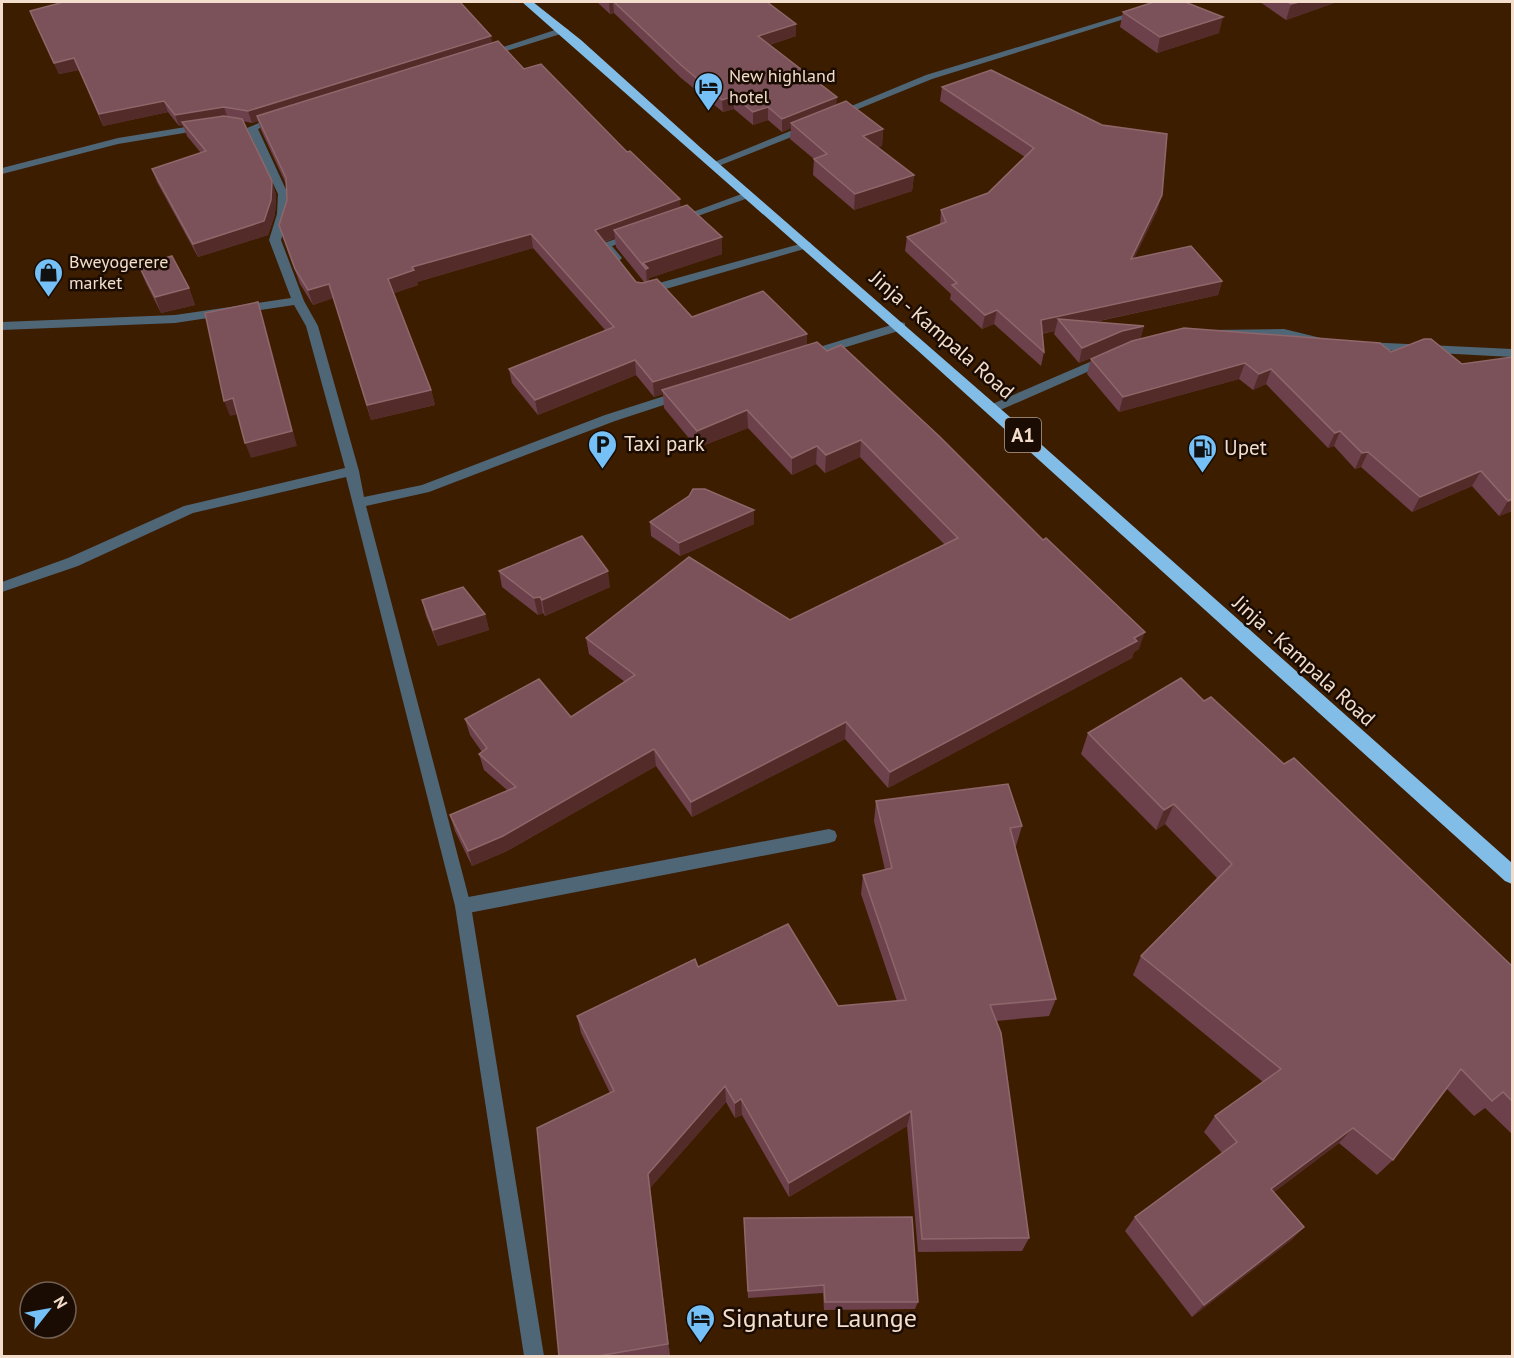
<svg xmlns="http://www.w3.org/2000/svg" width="1514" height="1358" font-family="'PT Sans',sans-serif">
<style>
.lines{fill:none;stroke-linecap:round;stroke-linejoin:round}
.lane{fill:#4f6677;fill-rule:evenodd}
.street{fill:#4f6677;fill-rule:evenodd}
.highway{fill:#82bde8;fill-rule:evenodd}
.wall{fill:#6c414c;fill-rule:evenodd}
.shaded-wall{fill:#532b28}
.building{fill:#7b5259;stroke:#8e676b;stroke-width:1.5}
.labels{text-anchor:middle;stroke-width:5;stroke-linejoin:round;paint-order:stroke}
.far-poi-label{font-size:18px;fill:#f3ddcc;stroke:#1a0c02;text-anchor:start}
.shield{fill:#1a0c02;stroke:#b29e8f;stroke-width:1.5}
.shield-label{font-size:20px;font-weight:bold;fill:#f3ddcc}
.street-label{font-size:21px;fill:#f3ddcc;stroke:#1a0c02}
.poi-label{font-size:21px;fill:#f3ddcc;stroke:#1a0c02;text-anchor:start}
.near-poi-label{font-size:26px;fill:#f3ddcc;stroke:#1a0c02;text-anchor:start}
</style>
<rect width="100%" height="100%" fill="#3d1d00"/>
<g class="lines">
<polygon class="lane" points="829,829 835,831 837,836 835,841 829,843 463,914 457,911 455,906 457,901 463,898"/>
<g class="street">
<polygon points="1166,2 1179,2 932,79 841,116 832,114 926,75"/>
<polygon points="564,27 569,30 567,32 490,56 482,54"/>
<polygon points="278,115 283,118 282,120 258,129 288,194 289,214 281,240 304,301 318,326 359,471 364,497 422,485 605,415 677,392 681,391 687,395 685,398 615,421 429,492 366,506 471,906 544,1356 524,1356 455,906 346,477 193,513 78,566 2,592 2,582 68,558 184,506 345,468 306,326 294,305 175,323 2,330 2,322 175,315 291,298 269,240 277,214 278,194 247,128"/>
<polygon points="810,123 815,126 814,128 716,167 707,165"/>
<polygon points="204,124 209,127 208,129 118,144 2,174 2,168 118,138"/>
<polygon points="747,192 752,195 751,197 681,222 677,223 671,220"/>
<polygon points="634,232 638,233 638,237 612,246 622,258 620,260 612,260 599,245"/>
<polygon points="807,242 811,243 811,247 645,295 639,291 641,288"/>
<polygon points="901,322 905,323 905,329 807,359 801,355 803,352"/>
<polygon points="1284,329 1325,339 1327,342 1321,346 1284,337 1211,338 1205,334 1211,330"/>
<polygon points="1365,342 1512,349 1512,357 1361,349 1361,343"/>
<polygon points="1106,355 1112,359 1110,362 998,411 990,411 988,408 990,405"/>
</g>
<polygon class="highway" points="522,2 533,2 581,40 701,148 1025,430 1512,863 1512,884 1505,881 916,349"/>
</g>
<g class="wall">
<path d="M58 2H460L492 43 524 69 680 207 722 254 649 278V281L692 317 807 334V345L1139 649 1134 652 1132 658 888 788 845 739 692 817 656 766 507 851 472 866 455 831 450 815 507 790 484 770 479 754 482 752 470 735 465 719 571 717 625 682 589 654 586 638 790 620 945 545 860 457 825 473 816 464 792 475 748 428 697 448 664 408 663 394 654 397 636 375 538 415 512 383 509 369 606 331 533 248 417 282 418 285 394 293 431 390 435 405 371 420 333 298 313 305 300 284 279 225 287 200 286 184 261 130 258 121 252 123 243 121 276 194 275 214 268 235 198 257 157 182 152 169 201 153 187 136 183 126H179L168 112 103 126 79 70 59 74 30 11 59 3ZM615 238 616 247 645 283H642L636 282 605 242Z"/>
<polygon points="597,2 767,2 796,36 769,45 836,105 883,129 882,146 877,147 914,175 912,191 854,210 813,175 814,159 790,139 791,128 782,132 768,120 753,125 734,109 723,112 681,78 614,13 610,14"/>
<polygon points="1260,2 1335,2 1334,3 1286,20"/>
<polygon points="1123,12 1219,33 1157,53 1120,27"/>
<polygon points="942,87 1158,209 1134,258 1222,281 1218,295 1095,322 1144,326 1140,339 1391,352 1424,339 1512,511 1499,516 1472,486 1412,512 1361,467 1355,469 1334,446 1328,448 1266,384 1253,390 1239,379 1119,412 1087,374 1091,359 1122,345 1079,363 1054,334 1055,331 1042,334 1044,352 1041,366 994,324 982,329 950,299 951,294 905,251 907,237 940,225 941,210 988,193 1025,157 940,101"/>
<polygon points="139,266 189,288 195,305 161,313 146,283"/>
<polygon points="650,522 754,524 680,556 651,536"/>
<polygon points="499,571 610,587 545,616 543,613 538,615 502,587"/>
<polygon points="422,600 485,614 489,630 438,646 426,616"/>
<polygon points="1204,701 1284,764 1512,966 1512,1134 1485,1108 1474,1116 1447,1089 1393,1160 1377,1175 1339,1143 1274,1192 1304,1227 1290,1241 1192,1317 1125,1231 1135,1217 1222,1153 1204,1132 1215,1116 1263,1082 1133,975 1141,956 1217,878 1165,824 1156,830 1081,754 1088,733"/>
<polygon points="876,801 1022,826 1016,846 1015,846 1056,999 1049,1016 996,1021 1029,1238 1022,1251 918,1252 907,1126 789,1197 742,1115 735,1118 726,1102 650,1188 670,1355 661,1356 559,1356 610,1093 581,1033 577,1016 698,967 838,1006 897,1001 861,894 863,875 885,870 874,821"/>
<polygon points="744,1218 918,1302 915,1309 824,1310 823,1293 748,1298"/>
</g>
<g class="shaded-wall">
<polygon points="609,2 613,2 614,13 610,14"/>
<polygon points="1299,2 1335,2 1334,3 1286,20 1291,4"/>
<polygon points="1223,17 1219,33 1157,53 1160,37"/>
<polygon points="796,24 796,36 758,48 758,36"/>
<polygon points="491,36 493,47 257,116 258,121 252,123 248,111"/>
<polygon points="74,58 79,70 59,74 54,63"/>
<polygon points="734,96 734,109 723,112 722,100"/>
<polygon points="837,97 836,110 791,123 791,128 782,132 782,119"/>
<polygon points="164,101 168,112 103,126 99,114"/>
<polygon points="224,107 228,119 182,122 183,126 179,126 175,115"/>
<polygon points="768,107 768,120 753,125 753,112"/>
<polygon points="883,129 882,146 862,153 863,136"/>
<polygon points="914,175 912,191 854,210 855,194"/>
<polygon points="272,181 276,194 275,214 268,235 198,257 193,244"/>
<polygon points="1162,195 1158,209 1127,273 1131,259"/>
<polygon points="680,199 681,213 614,230 615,238 597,244 595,230"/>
<polygon points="531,234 533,248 417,282 418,285 392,294 388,279 412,267"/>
<polygon points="722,237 722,254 649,278 649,285 647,285 646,269 643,263"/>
<polygon points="1222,281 1218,295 1065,328 1058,319 1055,331 1038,334 1041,320"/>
<polygon points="329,284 333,298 313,305 308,290"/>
<polygon points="189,288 195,305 161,313 155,297"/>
<polygon points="258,302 263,317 297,446 251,458 245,443"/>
<polygon points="997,310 994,324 982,329 985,315"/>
<polygon points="1144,326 1140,341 1118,346 1079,363 1082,348 1122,331"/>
<polygon points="807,334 807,349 662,390 663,394 654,397 653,382"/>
<polygon points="635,360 636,375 538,415 535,400"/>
<polygon points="1245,363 1239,379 1119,412 1123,397"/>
<polygon points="1271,369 1266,384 1253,390 1259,374"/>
<polygon points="431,390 435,405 371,420 367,405"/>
<polygon points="233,398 239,414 230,416 224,401"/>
<polygon points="747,410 748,428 697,448 697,431"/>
<polygon points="1340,431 1334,446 1328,448 1335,433"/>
<polygon points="861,440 860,457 825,473 826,455"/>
<polygon points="817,446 816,464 792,475 792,458"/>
<polygon points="1368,452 1361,467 1355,469 1362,453"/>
<polygon points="1481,471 1472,486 1412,512 1420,497"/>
<polygon points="1512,499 1512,511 1499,516 1508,501"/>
<polygon points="754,510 754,524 680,556 679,543"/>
<polygon points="608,571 610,587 545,616 542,600"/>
<polygon points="540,597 543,613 538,615 534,598"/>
<polygon points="485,614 489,630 438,646 433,630"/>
<polygon points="1145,632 1139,649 1134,652 1132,658 888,788 890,772"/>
<polygon points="846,722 845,739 692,817 691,802"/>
<polygon points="654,749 656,766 507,851 472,866 468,851"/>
<polygon points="1174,804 1165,824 1156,830 1164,810"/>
<polygon points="725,1086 726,1102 650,1188 670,1355 668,1344 648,1174"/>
<polygon points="741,1099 742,1115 735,1118 735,1103"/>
<polygon points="911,1111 907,1126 789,1197 789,1183"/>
<polygon points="1353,1128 1339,1143 1258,1204 1271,1189"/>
<polygon points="1304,1227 1290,1241 1192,1317 1204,1305"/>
</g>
<g class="building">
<polygon points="59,2 460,2 491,36 248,111 224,107 175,115 164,101 99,114 74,58 54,63 30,11 60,3"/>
<polygon points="614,2 767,2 796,24 758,36 837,97 782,119 768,107 753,112 734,96 722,100 681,65"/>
<polygon points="1154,2 1185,2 1223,17 1160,37 1123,12"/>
<polygon points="1288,2 1299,2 1291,4"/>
<polygon points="498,41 524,69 541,64 627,152 630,151 680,199 595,230 636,282 642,283 657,279 692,317 763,291 807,334 653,382 635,360 535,400 509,369 614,327 531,234 412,267 414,270 388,279 431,390 367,405 329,284 308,290 295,269 279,225 287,200 286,178 257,116"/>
<polygon points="991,70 1102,125 1167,134 1162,195 1131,259 1191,246 1222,281 1041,320 1044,352 997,310 985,315 952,285 957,283 907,237 946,222 941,210 988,193 1034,148 942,87"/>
<polygon points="846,101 883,129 863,136 914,175 855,194 814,159 827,154 791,123"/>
<polygon points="224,116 242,119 272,181 271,200 264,221 193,244 152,169 206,151 182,122"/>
<polygon points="687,205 722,237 643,263 648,268 646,269 614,230"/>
<polygon points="172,256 189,288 155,297 139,266"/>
<polygon points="258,302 292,431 245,443 233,398 224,401 205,313"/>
<polygon points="1058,319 1144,326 1122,331 1082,348"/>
<polygon points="1184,328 1380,343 1391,352 1424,339 1431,339 1462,364 1512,357 1512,499 1508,501 1481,471 1420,497 1368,452 1362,453 1340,431 1335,433 1271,369 1259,374 1245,363 1123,397 1091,359 1132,341"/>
<polygon points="817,342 827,351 841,345 939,436 1043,540 1046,538 1145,632 1134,638 1137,641 890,772 846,722 691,802 654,749 503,836 468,851 450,815 516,787 479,754 487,748 465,719 539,679 571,717 635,675 586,638 689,557 790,620 958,538 861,440 826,455 817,446 792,458 747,410 697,431 662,390"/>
<polygon points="693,489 705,489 754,510 679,543 650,522 689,496"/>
<polygon points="582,536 608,571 542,600 540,597 534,598 499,571"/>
<polygon points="463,587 485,614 433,630 422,600"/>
<polygon points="1181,678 1204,701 1211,697 1284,764 1294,758 1512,966 1512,1101 1503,1092 1492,1101 1461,1069 1393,1160 1353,1128 1271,1189 1304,1227 1204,1305 1135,1217 1237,1142 1215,1116 1281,1069 1141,956 1232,864 1174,804 1164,810 1088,733"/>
<polygon points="1008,784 1022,826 1010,828 1056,999 990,1005 1001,1033 1029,1238 922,1239 911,1111 789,1183 741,1099 735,1103 725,1086 648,1174 668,1344 598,1356 559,1356 537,1128 614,1091 577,1016 695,959 698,967 788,924 838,1006 906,1000 863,875 892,868 876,801"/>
<polygon points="912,1217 918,1302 825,1302 824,1285 748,1291 744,1218"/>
</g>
<defs>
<symbol id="hotel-pin" viewBox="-11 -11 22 30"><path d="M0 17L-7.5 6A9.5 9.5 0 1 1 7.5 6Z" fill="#75c0f6" stroke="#1a0c02"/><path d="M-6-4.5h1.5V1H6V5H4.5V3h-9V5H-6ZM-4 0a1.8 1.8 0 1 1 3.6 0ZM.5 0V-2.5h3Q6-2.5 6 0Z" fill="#111"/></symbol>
<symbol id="shop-pin" viewBox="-11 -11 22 30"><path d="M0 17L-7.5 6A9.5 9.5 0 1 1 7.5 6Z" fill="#75c0f6" stroke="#1a0c02"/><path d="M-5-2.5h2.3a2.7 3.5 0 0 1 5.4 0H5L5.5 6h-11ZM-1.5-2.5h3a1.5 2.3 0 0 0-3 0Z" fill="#111"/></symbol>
<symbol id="parking-pin" viewBox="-11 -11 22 30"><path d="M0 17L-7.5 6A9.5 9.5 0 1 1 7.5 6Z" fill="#75c0f6" stroke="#1a0c02"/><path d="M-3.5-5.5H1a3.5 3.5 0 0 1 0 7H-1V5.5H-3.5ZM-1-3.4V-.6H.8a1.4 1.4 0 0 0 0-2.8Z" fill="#111"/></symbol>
<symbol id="fuel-pin" viewBox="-11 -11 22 30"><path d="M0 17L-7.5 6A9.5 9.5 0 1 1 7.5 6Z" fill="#75c0f6" stroke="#1a0c02"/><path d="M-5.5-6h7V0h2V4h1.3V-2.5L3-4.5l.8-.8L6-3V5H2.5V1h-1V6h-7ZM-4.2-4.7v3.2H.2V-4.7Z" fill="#111"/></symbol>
</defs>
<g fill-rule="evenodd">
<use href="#hotel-pin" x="692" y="70" width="33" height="45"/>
<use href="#shop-pin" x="32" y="256" width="33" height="45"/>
<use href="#parking-pin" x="586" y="428" width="33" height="45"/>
<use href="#fuel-pin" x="1186" y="432" width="33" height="45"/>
<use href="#hotel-pin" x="684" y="1302" width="33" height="45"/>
</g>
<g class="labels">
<g class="far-poi-label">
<text x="729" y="82">New highland<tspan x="729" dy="21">hotel</tspan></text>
<text x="69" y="268">Bweyogerere<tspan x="69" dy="21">market</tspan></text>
</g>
<rect class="shield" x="1005" y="418" width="36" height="34" rx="4.5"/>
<g class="shield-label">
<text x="1023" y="442">A1</text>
</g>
<g class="street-label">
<text transform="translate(942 335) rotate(41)" y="7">Jinja - Kampala Road</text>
<text transform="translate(1304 661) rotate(42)" y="7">Jinja - Kampala Road</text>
</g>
<g class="poi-label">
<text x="624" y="451">Taxi park</text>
<text x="1224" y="455">Upet</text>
</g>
<g class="near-poi-label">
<text x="722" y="1327">Signature Launge</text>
</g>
</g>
<rect width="1514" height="1358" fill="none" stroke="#f3ddcc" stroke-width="6"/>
<g transform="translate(48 1310) rotate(59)"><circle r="28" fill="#1a0c02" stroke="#716053" stroke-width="1.5"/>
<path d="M0-4.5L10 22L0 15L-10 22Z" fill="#75c0f6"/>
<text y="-9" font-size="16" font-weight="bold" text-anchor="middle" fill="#f3ddcc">N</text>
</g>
</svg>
